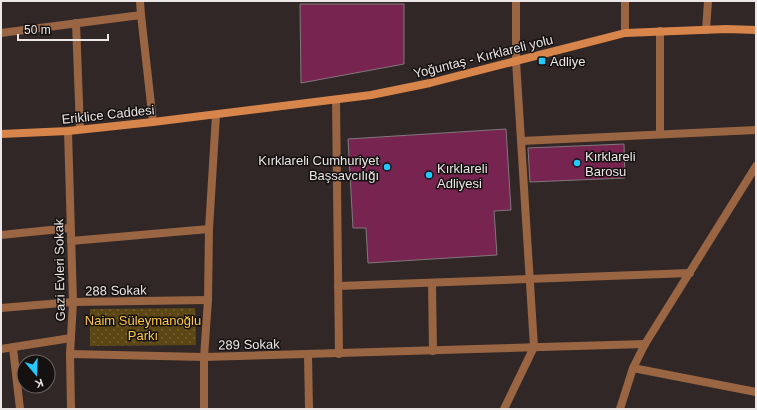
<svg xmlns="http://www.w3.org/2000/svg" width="757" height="410" font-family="Arial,sans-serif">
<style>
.park{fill:url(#park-dots)}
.building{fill:#772451;stroke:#82787c}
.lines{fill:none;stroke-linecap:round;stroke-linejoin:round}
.street{stroke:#996542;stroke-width:8}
.secondary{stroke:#d8854c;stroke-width:8}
.poi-dot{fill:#23c9fe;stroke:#151111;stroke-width:1.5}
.labels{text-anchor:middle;stroke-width:3;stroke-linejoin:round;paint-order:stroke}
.street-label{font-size:13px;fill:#ece6e6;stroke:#151111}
.poi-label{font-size:13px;fill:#ece6e6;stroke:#151111;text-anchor:start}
.park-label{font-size:13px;fill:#ffc743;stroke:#151111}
</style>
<defs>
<pattern id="park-dots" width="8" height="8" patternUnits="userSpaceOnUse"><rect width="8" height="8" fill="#5c4714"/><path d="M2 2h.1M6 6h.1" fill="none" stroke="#746236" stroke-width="1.8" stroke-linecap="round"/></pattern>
</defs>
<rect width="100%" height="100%" fill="#302726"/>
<polygon class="park" points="195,308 196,345 90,346 90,309"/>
<g class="building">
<polygon points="300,4 404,4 404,64 301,83"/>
<polygon points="506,129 511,210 494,211 497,255 368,263 366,228 353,228 348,139"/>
<polygon points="624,144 625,178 530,182 528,148"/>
</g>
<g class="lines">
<g class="street">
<polyline points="140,1 141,15"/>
<polyline points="76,23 80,129"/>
<polyline points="706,30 708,1"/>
<polyline points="660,31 660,134"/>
<polyline points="1,33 141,15 153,122"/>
<polyline points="625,33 625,1"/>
<polyline points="336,100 339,354"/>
<polyline points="68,131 73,302 70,354 71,409"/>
<polyline points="521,141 756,130"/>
<polyline points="1,235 70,228"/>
<polyline points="71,241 209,229"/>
<polyline points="432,283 433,351"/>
<polyline points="338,286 690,273"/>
<polyline points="1,308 73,302 208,300"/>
<polyline points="13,348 20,409"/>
<polyline points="1,349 71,338"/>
<polyline points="70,354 204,357 645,344"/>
<polyline points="308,355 309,409"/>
<polyline points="633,368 756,392"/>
<polyline points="204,409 204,357 208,300 209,229 216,115"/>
<polyline points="504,409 534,347 516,61 516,1"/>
<polyline points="620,409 633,368 645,344 756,166"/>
</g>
<polyline class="secondary" points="1,134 68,131 153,122 371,95 430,83 625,33 726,29 756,30"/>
</g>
<g class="poi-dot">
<rect x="538" y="57" width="8" height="8" rx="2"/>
<circle cx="577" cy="163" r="4"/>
<circle cx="387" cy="167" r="4"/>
<circle cx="429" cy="175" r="4"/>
</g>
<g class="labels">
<g class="street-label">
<text transform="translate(483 56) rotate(-14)" y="5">Yoğuntaş - Kırklareli yolu</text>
<text transform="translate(108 114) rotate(-6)" y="5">Eriklice Caddesi</text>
<text transform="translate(59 270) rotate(-91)" y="5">Gazi Evleri Sokak</text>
<text transform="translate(116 290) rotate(-1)" y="5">288 Sokak</text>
<text transform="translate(249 344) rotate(-1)" y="5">289 Sokak</text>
</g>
<g class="poi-label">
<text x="550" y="66">Adliye</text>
<text x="585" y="161">Kırklareli<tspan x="585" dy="15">Barosu</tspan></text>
<text x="379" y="165" text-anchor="end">Kırklareli Cumhuriyet<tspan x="379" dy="15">Başsavcılığı</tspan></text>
<text x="437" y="173">Kırklareli<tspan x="437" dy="15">Adliyesi</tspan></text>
</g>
<g class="park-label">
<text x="143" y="325">Naim Süleymanoğlu<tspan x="143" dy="15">Parkı</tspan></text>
</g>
</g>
<rect width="757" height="410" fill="none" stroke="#ece6e6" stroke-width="4"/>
<g transform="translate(36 374) rotate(161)"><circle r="19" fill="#151111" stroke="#6b6666"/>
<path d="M0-3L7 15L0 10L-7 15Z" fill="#23c9fe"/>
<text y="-6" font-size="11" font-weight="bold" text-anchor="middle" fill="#ece6e6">K</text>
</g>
<path d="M18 34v6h90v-6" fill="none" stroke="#ece6e6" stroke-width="2"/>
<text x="24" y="34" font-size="12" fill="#ece6e6" stroke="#151111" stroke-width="3" paint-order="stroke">50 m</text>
</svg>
